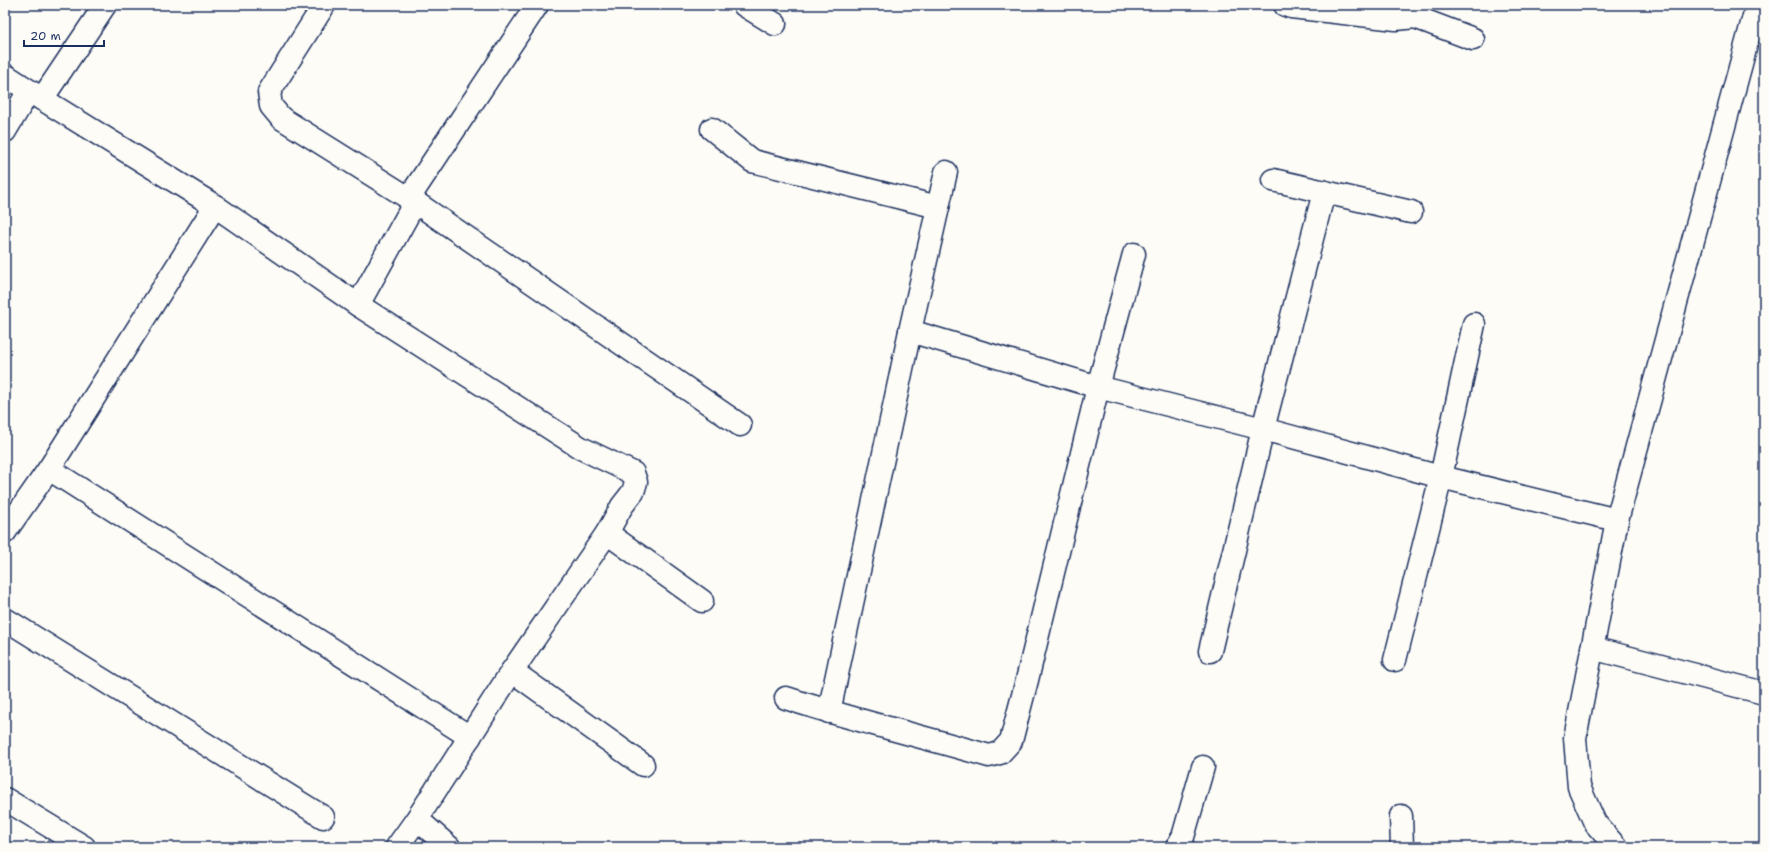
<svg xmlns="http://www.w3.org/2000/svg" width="1769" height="852" font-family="'Shantell Sans',sans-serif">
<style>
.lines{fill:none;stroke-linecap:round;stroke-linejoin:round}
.minor-casing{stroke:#1b2f5e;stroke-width:25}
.minor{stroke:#fdfcf7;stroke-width:22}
</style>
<rect width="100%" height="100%" fill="#fdfcf7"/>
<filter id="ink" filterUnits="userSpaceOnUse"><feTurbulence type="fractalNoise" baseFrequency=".025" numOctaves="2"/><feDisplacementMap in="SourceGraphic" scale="8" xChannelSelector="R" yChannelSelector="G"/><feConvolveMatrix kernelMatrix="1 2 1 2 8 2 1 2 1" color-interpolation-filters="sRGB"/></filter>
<g filter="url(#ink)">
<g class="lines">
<defs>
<g id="minor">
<polyline points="324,5 269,92 271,106 281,118 415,202 740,425"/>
<polyline points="744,5 775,24"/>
<polyline points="1285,5 1291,7 1396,19 1415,17 1420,5"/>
<polyline points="1415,17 1473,39"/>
<polyline points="5,75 42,99 215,206 358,305 581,448 633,473 636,482 633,492 622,506 607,533 512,671 417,819 397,847"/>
<polyline points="42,99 105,5"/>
<polyline points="712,129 752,161 938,207"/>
<polyline points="5,131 29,91"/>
<polyline points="1273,180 1411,212"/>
<polyline points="409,198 537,5"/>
<polyline points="358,305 415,202"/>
<polyline points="910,331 1098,387 1263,429 1441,477 1617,520"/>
<polyline points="49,469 470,737"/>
<polyline points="5,532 49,469 215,206"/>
<polyline points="607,533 702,601"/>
<polyline points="5,619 323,817"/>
<polyline points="1592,648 1764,693"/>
<polyline points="1210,651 1263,429 1324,192"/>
<polyline points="1395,660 1441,477 1474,324"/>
<polyline points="512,671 643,765"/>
<path d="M786 698C853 720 921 736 989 756L1000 753 1011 741 1027 680 1098 387 1134 254"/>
<polyline points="829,712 910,331 946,172"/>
<polyline points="5,799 84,847"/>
<polyline points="1401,816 1402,847"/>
<polyline points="417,819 449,847"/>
<polyline points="1177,847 1183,837 1203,767"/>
<polyline points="1616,847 1595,823 1579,787 1575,738 1617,520 1757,5"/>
</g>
</defs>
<use href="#minor" class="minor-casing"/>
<use href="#minor" class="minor"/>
</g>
</g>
<rect width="1769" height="852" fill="none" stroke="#fdfcf7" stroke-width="20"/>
<rect x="10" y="10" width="1749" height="832" fill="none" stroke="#1b2f5e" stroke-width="1.5" filter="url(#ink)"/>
<path d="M24 40v6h80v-6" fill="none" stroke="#1b2f5e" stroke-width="2"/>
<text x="30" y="40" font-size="12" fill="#1b2f5e" stroke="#fdfcf7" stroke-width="3" paint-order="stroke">20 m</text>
</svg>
